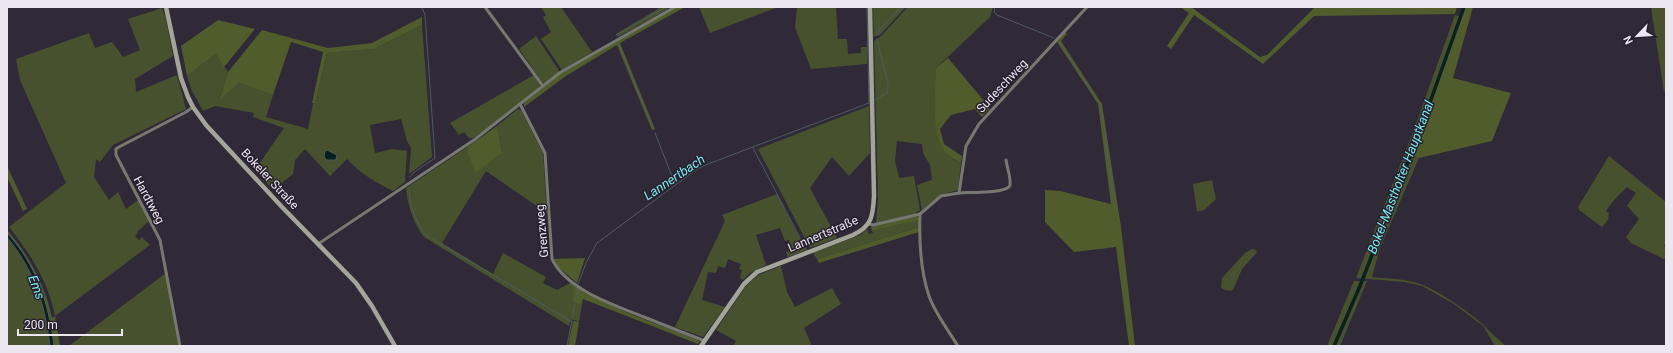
<svg xmlns="http://www.w3.org/2000/svg" width="1673" height="353" font-family="Roboto,sans-serif">
<style>
.green{fill:#48512e}
.forest{fill:#505c2b}
.water{fill:#092021;stroke:#4d5b5f}
.lines{fill:none;stroke-linecap:round;stroke-linejoin:round}
.stream{stroke:#4d5b5f;stroke-width:1}
.canal{stroke:#092021;stroke-width:3.5}
.street{stroke:#777971;stroke-width:3}
.secondary{stroke:#a2a598;stroke-width:4.5}
.labels{text-anchor:middle;stroke-width:3;stroke-linejoin:round;paint-order:stroke}
.street-label{font-size:12px;fill:#ebe6f0;stroke:#261f2e}
.water-label{font-size:13px;font-style:italic;fill:#7aeaec;stroke:#261f2e}
</style>
<rect width="100%" height="100%" fill="#302938"/>
<g class="green">
<polygon points="541,7 561,7 592,52 562,70 541,39 551,32 543,17 546,15"/>
<polygon points="661,7 666,7 668,9 618,37 616,34"/>
<polygon points="699,7 778,7 710,33"/>
<polygon points="797,7 836,7 838,39 847,39 848,54 861,53 861,47 867,47 867,64 811,69 795,27"/>
<polygon points="873,7 906,7 880,35 872,37 874,34"/>
<path d="M908 7H993L990 17 936 68C937 89 933 140 948 155 951 158 957 160 961 163L958 190 940 195 922 210 917 185 932 180 930 165 923 153 922 144 897 141 895 161 899 178 914 176 920 210 914 214 876 223 878 200 874 41 881 36Z"/>
<polygon points="1651,7 1666,7 1666,90 1664,92"/>
<path d="M162 8 166 20 173 56 135 79 136 92 177 75 186 109 113 145 100 162 96 159 94 177 109 200 118 192 126 209 138 200 149 221 137 232 138 233 135 236 139 240 142 237 150 245 55 316C49 283 30 253 9 227L66 183 20 80 16 59 89 33 95 48 112 42 123 57 140 50 128 19Z"/>
<path d="M1455 15 1461 17 1409 155 1419 158 1380 248 1372 277C1388 279 1404 278 1420 284 1436 289 1469 312 1481 323 1490 331 1497 339 1506 346H1495L1483 326 1454 304 1422 286 1405 282 1356 278 1413 132Z"/>
<path d="M422 25 432 157 409 174 411 148 407 141 401 119 370 125 375 153 392 149 407 151 405 182 393 191C376 182 360 174 347 159L330 176 305 149 295 160 293 174 273 190 255 170 284 128 253 117 254 113 215 106 203 111 191 89 187 76 216 54 228 72 219 99 239 83 273 95 266 117 308 129 313 104H315L327 53 374 49Z"/>
<polygon points="536,36 560,72 546,83 543,83 519,49"/>
<polygon points="534,75 540,85 539,88 492,125 473,138 469,138 464,132 459,135 450,123"/>
<polygon points="869,106 870,153 849,176 832,157 810,188 837,238 810,248 758,149"/>
<path d="M518 109 521 110 543 153 547 213 486 171 442 243 493 274 503 253 546 277 543 283 557 290 572 282 583 299 579 322 571 319 569 326 424 237C414 225 407 204 406 188L466 148 475 172 502 153 497 126Z"/>
<path d="M1609 156 1666 202V244L1664 245 1666 249V260L1631 243 1626 237 1639 219 1627 206 1636 193 1627 187C1619 195 1612 201 1606 211L1609 213 1608 220 1602 227 1579 210 1578 207Z"/>
<polygon points="1212,180 1216,199 1204,210 1197,212 1193,184"/>
<polygon points="777,194 806,250 788,257 786,252 792,249 789,240 785,241 780,228 756,235 766,265 750,273 743,280 740,278 742,270 739,269 741,264 728,259 725,268 718,266 716,273 708,272 702,300 725,307 703,337 675,327 725,221 722,215"/>
<polygon points="919,220 919,227 817,259 813,253 860,235 867,229 869,234 873,233 872,231"/>
<path d="M7 237C35 275 44 299 50 346H7Z"/>
<path d="M1252 249 1256 250 1257 252 1242 269 1233 290C1228 291 1224 291 1221 287L1222 278 1245 253Z"/>
<polygon points="781,266 787,292 795,307 832,288 841,304 804,328 812,346 733,346 736,341 716,330 746,286 758,275"/>
<polygon points="166,273 179,346 69,346"/>
<polygon points="1354,281 1367,281 1340,346 1327,346"/>
</g>
<g class="forest">
<polygon points="677,7 685,7 620,43 655,129 652,130 617,45 566,76 524,107 524,103 562,73"/>
<polygon points="1180,7 1191,7 1260,57 1267,55 1315,7 1339,7 1341,8 1457,7 1455,14 1314,16 1263,64 1194,15 1171,49 1167,46 1189,13"/>
<polygon points="1465,7 1473,7 1453,78 1511,93 1492,141 1419,158 1411,156"/>
<polygon points="422,17 422,25 374,49 327,53 315,104 312,103 323,52 291,42 273,95 239,83 219,100 228,72 262,30 328,48 372,43"/>
<polygon points="218,20 255,29 224,67 216,54 187,76 181,46"/>
<polygon points="1065,32 1067,34 1061,41 1102,104 1121,227 1135,346 1129,346 1116,247 1074,252 1045,222 1045,190 1060,191 1111,204 1098,104 1057,42"/>
<path d="M948 58 990 108 982 117 975 109 951 115 940 129 944 144 962 156 961 163C957 160 951 158 948 155 929 137 936 92 936 68Z"/>
<polygon points="497,126 502,153 475,173 466,148"/>
<polygon points="7,166 27,209 23,211 7,177"/>
<polygon points="917,216 919,218 919,220 872,231 871,227 874,226"/>
<polygon points="919,227 919,232 819,263 817,259"/>
<path d="M7 230C29 255 45 285 52 318L55 316 60 346H54C47 303 37 266 7 233Z"/>
<polygon points="585,258 577,283 557,266 553,259"/>
<polygon points="574,285 585,293 628,313 700,341 698,344 583,299 580,305 573,301"/>
<polygon points="573,321 579,322 575,346 568,346"/>
</g>
<g class="water">
<polygon points="327,150 337,155 336,160 326,160 324,156 325,151"/>
<path d="M7 233C36 264 49 304 54 346H50C45 304 34 270 7 237Z"/>
</g>
<g class="lines">
<g class="stream">
<polyline points="867,7 869,102"/>
<polyline points="995,7 994,12 997,15 1054,38"/>
<polyline points="616,35 666,7"/>
<polyline points="878,35 879,30 901,7"/>
<polyline points="618,42 653,129"/>
<polyline points="1060,43 1101,106 1115,210"/>
<polyline points="875,100 887,93 888,83 877,39"/>
<polyline points="655,133 675,184"/>
<polyline points="753,148 807,251"/>
<polyline points="410,177 413,173 435,158 425,15 422,7"/>
<path d="M409 188C409 202 416 224 426 235L572 322"/>
<polyline points="578,284 586,263 597,243 697,169 708,164 869,103"/>
<polyline points="567,346 578,288"/>
</g>
<polyline class="canal" points="1334,346 1360,286 1418,136 1464,7"/>
<g class="street">
<polyline points="485,7 543,86"/>
<path d="M520 104 545 153 552 259C567 290 614 305 644 317 664 325 684 333 705 341"/>
<path d="M959 193C968 192 1008 194 1010 185 1011 178 1007 167 1006 160"/>
<path d="M920 214C919 241 920 269 929 296 935 313 948 330 958 346"/>
<polyline points="869,224 873,225 920,214 941,196 959,193 966,146 979,124 1087,7"/>
<polyline points="318,244 474,140 561,72 675,7"/>
<polyline points="180,346 160,240 116,155 116,149 119,147 186,112 193,107"/>
</g>
<g class="secondary">
<polyline points="166,7 181,78 188,97 193,107 206,125 282,207 356,283 372,306 395,346"/>
<path d="M701 346 744 284 757 272 853 235C872 226 873 216 874 196L870 7"/>
</g>
</g>
<g class="labels">
<g class="street-label">
<text transform="translate(1002 86) rotate(-47)" y="4">Sudeschweg</text>
<text transform="translate(270 179) rotate(47)" y="4">Bokeler Straße</text>
<text transform="translate(149 200) rotate(62)" y="4">Hardtweg</text>
<text transform="translate(542 231) rotate(-95)" y="4">Grenzweg</text>
<text transform="translate(823 234) rotate(-23)" y="4">Lannertstraße</text>
</g>
<g class="water-label">
<text transform="translate(674 177) rotate(-34)" y="5">Lannertbach</text>
<text transform="translate(1400 177) rotate(-69)" y="5">Bokel-Mastholter Hauptkanal</text>
<text transform="translate(37 287) rotate(69)" y="5">Ems</text>
</g>
</g>
<rect width="1673" height="353" fill="none" stroke="#ebe6f0" stroke-width="16"/>
<g transform="translate(1637 36) rotate(245)" stroke="#261f2e" stroke-width="3" paint-order="stroke">
<path d="M0-3L7 15L0 10L-7 15Z" fill="#ebe6f0"/>
<text y="-6" font-size="11" font-weight="bold" text-anchor="middle" fill="#ebe6f0">N</text>
</g>
<path d="M18 329v6h104v-6" fill="none" stroke="#ebe6f0" stroke-width="2"/>
<text x="24" y="329" font-size="12" fill="#ebe6f0" stroke="#261f2e" stroke-width="3" paint-order="stroke">200 m</text>
</svg>
